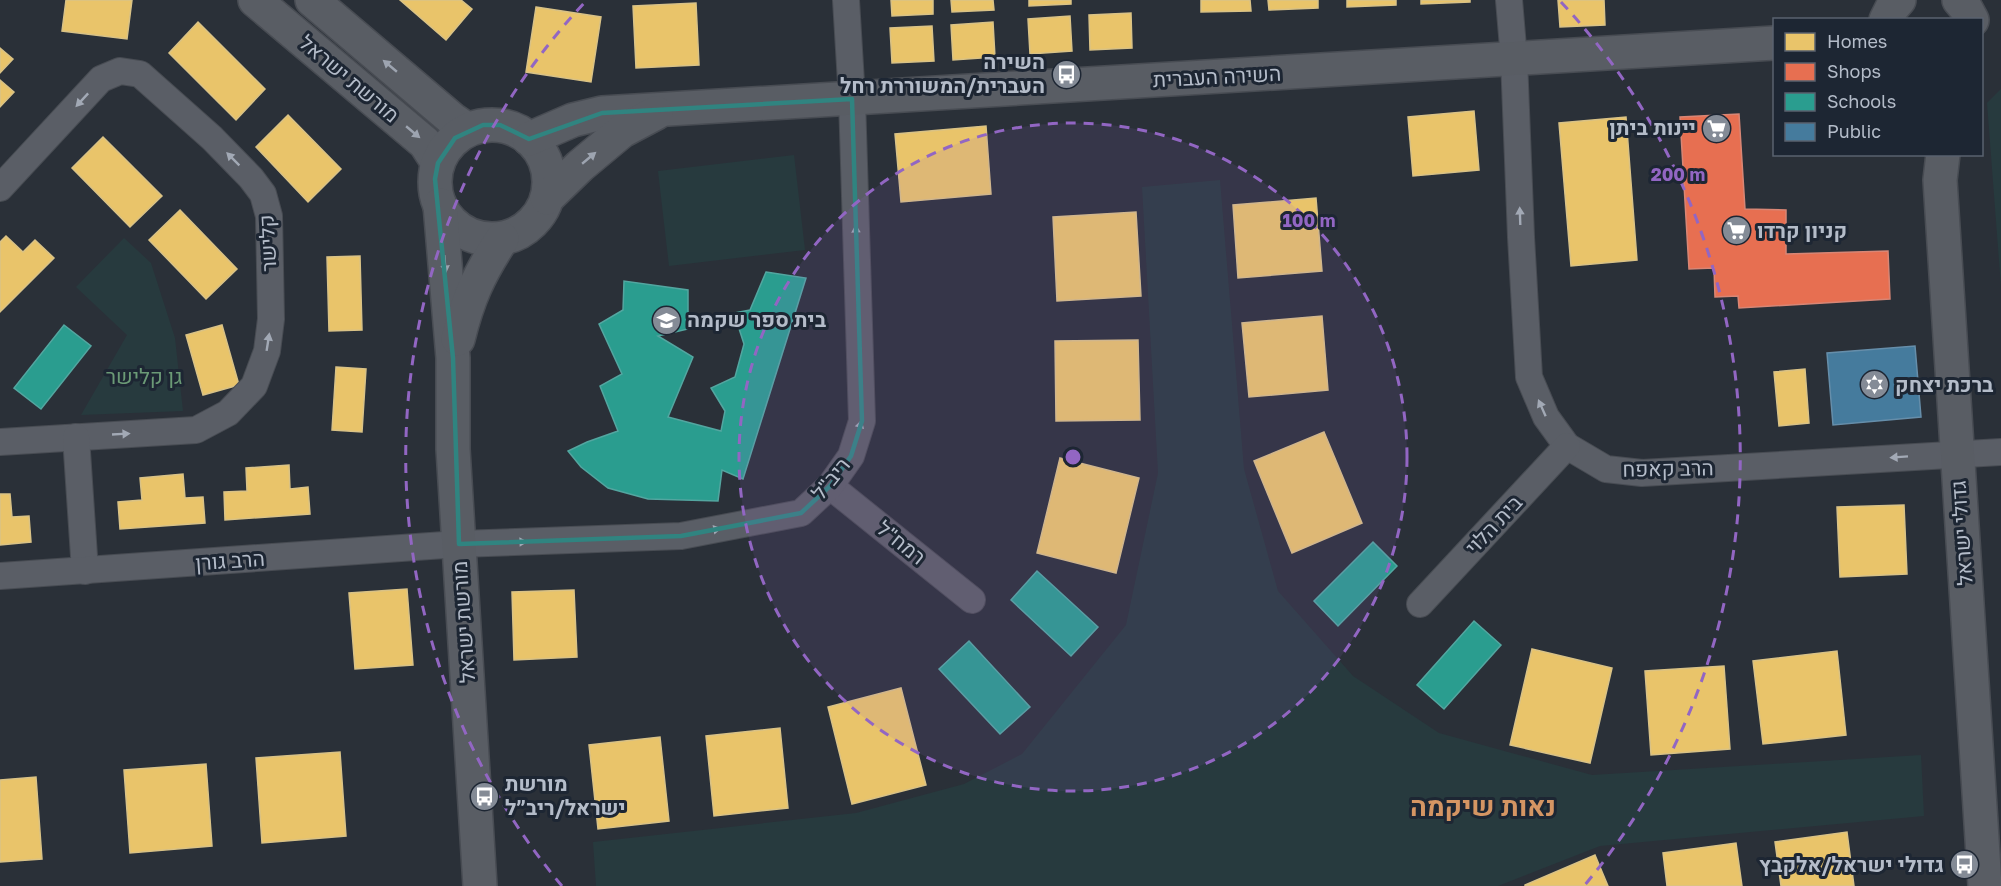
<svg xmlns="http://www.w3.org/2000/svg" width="2001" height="886" font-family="'Golos Text',Heebo,sans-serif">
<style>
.green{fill:#273a3e}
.homes{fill:#e9c46a;stroke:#d9c286;stroke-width:1.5}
.shops{fill:#e76f51;stroke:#d88675;stroke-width:1.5}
.schools{fill:#2a9d8f;stroke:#53a6a0;stroke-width:1.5}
.public{fill:#457b9d;stroke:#668eaa;stroke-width:1.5}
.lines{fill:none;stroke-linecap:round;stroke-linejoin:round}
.street-casing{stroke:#484c53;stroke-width:28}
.secondary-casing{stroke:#484c53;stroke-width:36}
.street{stroke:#5a5e66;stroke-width:26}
.secondary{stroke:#595d64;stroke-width:33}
.oneway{fill:#9da4b0}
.oneway2{fill:#a2a9b5}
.marked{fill:none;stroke:#308480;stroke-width:4.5;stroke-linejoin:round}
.ring{fill:none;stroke:#9266c3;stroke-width:3;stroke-dasharray:10 8}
.labels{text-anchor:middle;stroke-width:6;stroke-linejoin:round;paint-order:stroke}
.poi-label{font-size:21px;font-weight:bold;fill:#b4bcc9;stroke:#1d2633;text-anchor:start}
.street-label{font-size:21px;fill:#b4bcc9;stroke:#1d2633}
.park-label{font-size:21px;fill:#6b9a76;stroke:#1d2633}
.district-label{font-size:27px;font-weight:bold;fill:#d59563;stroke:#1d2633}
.centre{fill:#9266c3;stroke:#1d2633;stroke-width:3}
.ring-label{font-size:18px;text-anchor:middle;font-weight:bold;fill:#9266c3;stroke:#1d2633;stroke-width:6;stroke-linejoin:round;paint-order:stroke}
</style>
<rect width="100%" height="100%" fill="#2a3038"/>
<g class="green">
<polygon points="2001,89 2001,287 1987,103"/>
<polygon points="794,155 805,250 669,266 658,171"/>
<polygon points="1220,180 1244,469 1278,591 1353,676 1439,733 1592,775 1921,755 1924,816 1600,846 1498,886 596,886 593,842 856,813 964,784 1022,754 1126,625 1158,473 1142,187"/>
<polygon points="124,238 151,263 175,338 183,411 81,415 127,335 76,287"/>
</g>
<g class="homes">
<polygon points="66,0 132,0 127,39 62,31"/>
<polygon points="400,0 461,0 472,9 446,40"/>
<polygon points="891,0 933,0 933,14 892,16"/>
<polygon points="951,0 993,0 994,10 952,12"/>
<polygon points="1029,0 1071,0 1071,4 1029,6"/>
<polygon points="1201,0 1250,0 1251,11 1201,12"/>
<polygon points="1268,0 1318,0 1318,8 1269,10"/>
<polygon points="1347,0 1396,0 1396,5 1347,7"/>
<polygon points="1421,0 1470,0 1470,2 1421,4"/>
<polygon points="1558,0 1604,0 1605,25 1560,27"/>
<polygon points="696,3 699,65 636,68 633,6"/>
<polygon points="536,7 601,17 591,82 526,72"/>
<polygon points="1131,13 1132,48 1090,50 1089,15"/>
<polygon points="1070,16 1072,51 1030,54 1028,19"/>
<polygon points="198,22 265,89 236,120 169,53"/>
<polygon points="993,22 995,57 953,60 951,25"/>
<polygon points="932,26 934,61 892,63 890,28"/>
<polygon points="0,48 13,59 0,73"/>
<polygon points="0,80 14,92 0,107"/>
<polygon points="1474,111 1479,170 1413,176 1408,117"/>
<polygon points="288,115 341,169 308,202 256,147"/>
<polygon points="1626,117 1637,260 1571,266 1559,123"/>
<polygon points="986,126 991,194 901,202 895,134"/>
<polygon points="103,137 162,196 130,227 72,168"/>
<polygon points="1316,198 1322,271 1238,278 1233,205"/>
<polygon points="180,210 237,269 206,299 149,240"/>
<polygon points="1136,212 1141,296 1057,301 1053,217"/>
<polygon points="6,236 23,252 35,240 54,258 0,312 0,242"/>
<polygon points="360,256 362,330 329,331 327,257"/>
<polygon points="1322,316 1328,390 1249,397 1242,323"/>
<polygon points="222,325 239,385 203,395 186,335"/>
<polygon points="1138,340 1140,420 1056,421 1055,341"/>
<polygon points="336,367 366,369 362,432 332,430"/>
<polygon points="1805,369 1809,423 1779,426 1774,372"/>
<polygon points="1324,432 1362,523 1292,553 1254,461"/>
<polygon points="1060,458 1139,478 1116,573 1037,553"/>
<polygon points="289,465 290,489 308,487 310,514 225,520 224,492 247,491 246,468"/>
<polygon points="183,474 185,498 203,497 205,523 120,529 118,502 142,500 140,478"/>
<polygon points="0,494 10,494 12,517 29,516 31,542 0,545"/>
<polygon points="1904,505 1907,574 1840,577 1837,507"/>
<polygon points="407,589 413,665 355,669 349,593"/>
<polygon points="574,590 577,657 514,660 512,592"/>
<polygon points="1532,649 1612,668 1590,763 1510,745"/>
<polygon points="1837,651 1846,735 1763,744 1753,661"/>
<polygon points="1724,666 1730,749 1651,755 1645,671"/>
<polygon points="901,688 926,785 852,804 828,707"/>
<polygon points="780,728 788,808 714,816 706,736"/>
<polygon points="660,737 669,821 598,829 589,745"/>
<polygon points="340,752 346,836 262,843 256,758"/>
<polygon points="206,764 212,846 130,853 124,770"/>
<polygon points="36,777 42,859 0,862 0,780"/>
<polygon points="1847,832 1854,886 1781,886 1775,842"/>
<polygon points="1736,843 1742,886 1667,886 1663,853"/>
<polygon points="1595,855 1608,886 1525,886 1525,885"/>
</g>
<polygon class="shops" points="1739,114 1745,209 1786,210 1786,254 1888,251 1890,299 1739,308 1738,296 1715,297 1714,268 1689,269 1680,117"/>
<g class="schools">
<polygon points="766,272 806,278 743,479 722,470 718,501 648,499 608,488 581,467 568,451 587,442 618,431 600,386 622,374 599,324 623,310 624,281 688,290 688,329 658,336 693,357 668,417 721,431 725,411 711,388 735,377 744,344 734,313 750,310"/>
<polygon points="64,325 91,346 41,409 14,388"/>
<polygon points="1373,542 1397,566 1338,626 1314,601"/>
<polygon points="1037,571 1098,627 1071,656 1011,600"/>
<polygon points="1474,621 1501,645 1444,709 1417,685"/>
<polygon points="969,641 1030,707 1000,734 939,669"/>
</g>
<polygon class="public" points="1915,346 1921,417 1833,425 1827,353"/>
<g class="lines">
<defs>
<g id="street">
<polyline points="1509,0 1514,59 1521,237 1529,377 1546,417 1567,446 1606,469 1642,473 2001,452"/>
<polyline points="0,188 101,79 120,71 140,74 212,138 251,178 263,194 269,216 271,319 267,351 254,386 228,413 196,430 0,442"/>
<polyline points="76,437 85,571"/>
<polyline points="830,486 972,600"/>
<polyline points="0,576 459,544 681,536 801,513 830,486 851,456 862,421 852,99 846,0"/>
<polyline points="1420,604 1567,446"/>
</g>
<g id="secondary">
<polyline points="255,0 425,143 438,163"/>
<polyline points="312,0 452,119 468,130"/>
<polyline points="1959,0 1965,7 1972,20"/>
<polyline points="1886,20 1892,8 1899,0"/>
<circle cx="492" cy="182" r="57"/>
<polyline points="529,139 573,120 602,113 1774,43"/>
<polyline points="1943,154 1940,180 1985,886"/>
<polyline points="547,198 580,166 622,131 656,113"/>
<polyline points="440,205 453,358 453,449 480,886"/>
<path d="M458 339C468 298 479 274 502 239"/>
</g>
</defs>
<use href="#street" class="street-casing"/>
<use href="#secondary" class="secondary-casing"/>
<use href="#street" class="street"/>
<use href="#secondary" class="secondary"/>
</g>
<defs><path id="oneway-solid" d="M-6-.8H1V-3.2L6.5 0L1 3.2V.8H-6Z" transform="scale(1.5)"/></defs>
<g class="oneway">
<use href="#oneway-solid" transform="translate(390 66) rotate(-140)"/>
<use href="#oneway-solid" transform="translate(413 132) rotate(40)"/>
<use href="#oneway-solid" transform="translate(589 158) rotate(-40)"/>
<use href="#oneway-solid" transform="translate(445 264) rotate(85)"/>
</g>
<g class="oneway2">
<use href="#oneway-solid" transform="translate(82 100) rotate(133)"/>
<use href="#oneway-solid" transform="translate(233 159) rotate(-135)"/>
<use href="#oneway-solid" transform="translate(1520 216) rotate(-92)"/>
<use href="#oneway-solid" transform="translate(856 234) rotate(-92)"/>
<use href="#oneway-solid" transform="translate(268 342) rotate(-81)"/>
<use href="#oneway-solid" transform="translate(1542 408) rotate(-114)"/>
<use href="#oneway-solid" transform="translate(859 429) rotate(-74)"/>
<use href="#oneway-solid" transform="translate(121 434) rotate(-3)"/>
<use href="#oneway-solid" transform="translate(1899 457) rotate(176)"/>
<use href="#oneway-solid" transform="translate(712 530) rotate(-11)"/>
<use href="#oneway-solid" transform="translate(518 542) rotate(-2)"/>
</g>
<path class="marked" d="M852 99 862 421 851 456 830 486 801 513 681 536 459 544 453 358 435 179 438 163 455 138 483 125H500L529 139 602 113Z"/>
<circle cx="1073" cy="457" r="334" fill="#9266c3" fill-opacity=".12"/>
<g class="ring">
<circle cx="1073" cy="457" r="334"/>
<path d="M562 886A667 667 0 0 1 585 2M1561 2A667 667 0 0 1 1584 886"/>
</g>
<defs>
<symbol id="bus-disc" viewBox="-11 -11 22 22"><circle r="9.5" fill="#848b96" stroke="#1d2633"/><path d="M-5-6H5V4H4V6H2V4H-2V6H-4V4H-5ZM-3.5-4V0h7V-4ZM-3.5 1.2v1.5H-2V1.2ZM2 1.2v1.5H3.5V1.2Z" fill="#fff"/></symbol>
<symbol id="supermarket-disc" viewBox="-11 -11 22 22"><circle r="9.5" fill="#848b96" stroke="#1d2633"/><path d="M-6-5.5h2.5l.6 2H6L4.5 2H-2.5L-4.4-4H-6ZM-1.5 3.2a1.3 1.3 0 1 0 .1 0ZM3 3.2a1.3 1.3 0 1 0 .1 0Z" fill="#fff"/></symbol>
<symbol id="school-disc" viewBox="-11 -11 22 22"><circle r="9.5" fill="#848b96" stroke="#1d2633"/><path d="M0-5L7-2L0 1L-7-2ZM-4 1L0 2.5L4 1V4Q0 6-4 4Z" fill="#fff"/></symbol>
<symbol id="synagogue-disc" viewBox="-11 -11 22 22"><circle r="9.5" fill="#848b96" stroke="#1d2633"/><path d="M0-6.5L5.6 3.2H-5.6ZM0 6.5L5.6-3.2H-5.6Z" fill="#fff"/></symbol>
</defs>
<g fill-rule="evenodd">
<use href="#bus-disc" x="1050" y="58" width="33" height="33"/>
<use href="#supermarket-disc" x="1700" y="112" width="33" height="33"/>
<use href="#supermarket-disc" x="1720" y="214" width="33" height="33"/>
<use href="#school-disc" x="650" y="304" width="33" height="33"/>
<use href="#synagogue-disc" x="1858" y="368" width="33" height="33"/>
<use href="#bus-disc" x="468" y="780" width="33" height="33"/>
<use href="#bus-disc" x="1948" y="848" width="33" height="33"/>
</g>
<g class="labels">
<g class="poi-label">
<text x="1045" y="69" text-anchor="end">השירה<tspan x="1045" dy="24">העברית/המשוררת רחל</tspan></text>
<text x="1696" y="135" text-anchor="end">יינות ביתן</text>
<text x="1757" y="238">קניון קרדו</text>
<text x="687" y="327">בית ספר שקמה</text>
<text x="1895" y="392">ברכת יצחק</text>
<text x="505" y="791">מורשת<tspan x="505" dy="24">ישראל/ריב״ל</tspan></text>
<text x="1944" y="872" text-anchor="end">גדולי ישראל/אלקבץ</text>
</g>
<g class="street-label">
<text transform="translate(1217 77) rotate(-3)" y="7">השירה העברית</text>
<text transform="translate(349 79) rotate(40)" y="7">מורשת ישראל</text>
<text transform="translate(268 243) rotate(-93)" y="7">קלישר</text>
<text transform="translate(1668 469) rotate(-1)" y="7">הרב קאפח</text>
<text transform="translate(831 479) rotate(-51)" y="7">ריב"ל</text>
<text transform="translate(1494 525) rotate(-47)" y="7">בית הלוי</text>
<text transform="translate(1962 533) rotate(-94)" y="7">גדולי ישראל</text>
<text transform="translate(901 543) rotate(39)" y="7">רמח"ל</text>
<text transform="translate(230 561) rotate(-4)" y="7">הרב גורן</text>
<text transform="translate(464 622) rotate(-94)" y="7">מורשת ישראל</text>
</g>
<g class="park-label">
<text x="144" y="384">גן קלישר</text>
</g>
<g class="district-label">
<text x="1483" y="816">נאות שיקמה</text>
</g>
</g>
<circle cx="1073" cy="457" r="9" class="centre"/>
<g class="ring-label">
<text x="1678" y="181">200 m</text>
<text x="1309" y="227">100 m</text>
</g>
<rect x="1773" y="18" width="210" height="138" fill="#1d2633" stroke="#59626f" stroke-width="1.5"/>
<rect x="1785" y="33" width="30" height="18" fill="#e9c46a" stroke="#59626f" stroke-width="1.5"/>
<text x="1827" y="48" font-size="18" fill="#b4bcc9">Homes</text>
<rect x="1785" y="63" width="30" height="18" fill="#e76f51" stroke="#59626f" stroke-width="1.5"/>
<text x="1827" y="78" font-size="18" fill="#b4bcc9">Shops</text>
<rect x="1785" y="93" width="30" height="18" fill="#2a9d8f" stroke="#59626f" stroke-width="1.5"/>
<text x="1827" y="108" font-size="18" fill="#b4bcc9">Schools</text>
<rect x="1785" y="123" width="30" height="18" fill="#457b9d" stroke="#59626f" stroke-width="1.5"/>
<text x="1827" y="138" font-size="18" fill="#b4bcc9">Public</text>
</svg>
